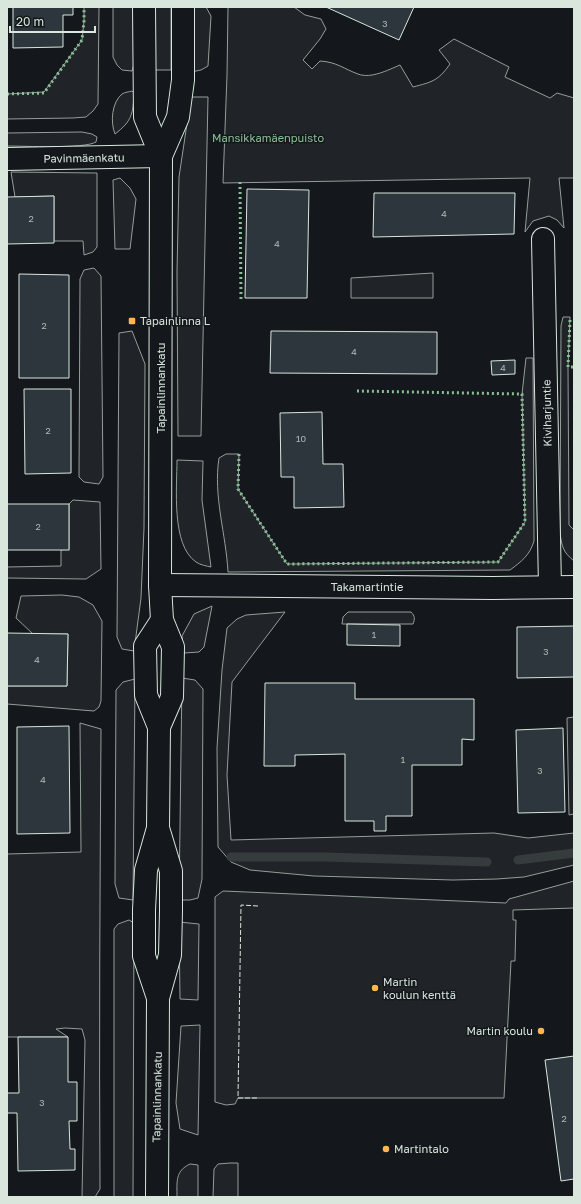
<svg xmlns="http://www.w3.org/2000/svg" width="581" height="1204" font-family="'Golos Text',sans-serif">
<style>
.green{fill:#202428;stroke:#939e99}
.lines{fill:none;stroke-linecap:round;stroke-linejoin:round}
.stream{stroke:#363b3e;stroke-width:9}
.building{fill:#2c363c;stroke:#d8e6dc}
.minor-casing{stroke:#d8e6dc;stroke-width:24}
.tertiary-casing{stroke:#d8e6dc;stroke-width:24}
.minor{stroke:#14181c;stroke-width:22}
.tertiary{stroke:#14181c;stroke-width:22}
.hedge{stroke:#8ac095;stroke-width:3;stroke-dasharray:2 3;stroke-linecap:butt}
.fence{stroke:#d8e6dc;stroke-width:1;stroke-dasharray:5 2;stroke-linecap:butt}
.poi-dot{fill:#ffb74d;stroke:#14181c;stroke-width:1.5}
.labels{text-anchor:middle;stroke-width:3;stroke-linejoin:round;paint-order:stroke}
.number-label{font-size:9px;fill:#adbab4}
.park-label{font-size:11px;fill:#8ac095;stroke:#14181c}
.street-label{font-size:11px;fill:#d8e6dc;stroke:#14181c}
.poi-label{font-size:11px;fill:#d8e6dc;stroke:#14181c;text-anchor:start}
</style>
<rect width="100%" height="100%" fill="#14181c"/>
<g class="green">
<polygon points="84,7 99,7 98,104 93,111 86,117 73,118 7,119 7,94 44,92 82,40 84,21"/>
<polygon points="113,7 134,7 134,64 132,71 122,70 117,65 113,57"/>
<polygon points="153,7 171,7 171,70 154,70"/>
<polygon points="191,7 206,7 211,16 208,66 201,70 191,72"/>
<path d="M228 7H294L305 15 321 19 326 29 320 39 303 60 312 69 320 61C337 62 344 69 358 74 371 79 388 70 400 65L413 87C432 82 438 81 450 64L439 50 454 39 509 67 505 77 550 98 557 93 574 98V178H559L564 228 557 220 549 216 533 221 525 232 530 178 223 183 227 75Z"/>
<path d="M132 91 134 93C133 114 132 121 115 134 110 122 112 102 122 94 125 92 129 92 132 91Z"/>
<polygon points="191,97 208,97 201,436 178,436 177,272 179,177"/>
<path d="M82 132 92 134 97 137 96 142C85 149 23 146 7 146V133Z"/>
<polygon points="11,172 97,173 97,247 93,252 84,255 83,241 54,241 54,196 15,197"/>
<polygon points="120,178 130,188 136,199 130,249 115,249 113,180"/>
<polygon points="94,268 101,276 103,477 99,484 84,482 79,477 80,279 84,270"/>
<polygon points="433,273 433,298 351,298 351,278"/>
<path d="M563 317H570L568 367 569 525 574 530V561C563 552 562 547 560 533L561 326Z"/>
<polygon points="132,331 145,364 144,528 141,598 134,651 122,649 117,637 119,333"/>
<path d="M526 358H533L534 541C530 555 521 562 510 570L228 572C226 534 213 496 219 458L226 454H239L238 489 287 564 498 562 525 522 522 394Z"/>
<path d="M177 460 203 461 202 500 211 567C207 566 200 565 196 562 171 545 177 487 177 460Z"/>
<polygon points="73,500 100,502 101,569 86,579 7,578 7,567 61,566 61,550 69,549 69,504"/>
<polygon points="62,595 79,597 93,605 102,621 101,701 99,707 94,711 7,704 7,686 67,686 68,634 33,634 16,618 21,596"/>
<polygon points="212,606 204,647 199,652 184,653 182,636 194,614"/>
<polygon points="285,612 232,682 227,775 231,840 494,833 528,838 574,833 574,865 524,877 497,879 453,880 314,876 250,870 231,862 218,847 217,748 222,670 227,628 237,619 246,615"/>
<path d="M348 612H411C415 616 415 619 413 624H342L343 617Z"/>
<polygon points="182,678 195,680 203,689 202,879 198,898 190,900 179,900"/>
<polygon points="135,679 133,900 119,898 115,884 116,690 123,682"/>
<polygon points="574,717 574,814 569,815 567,718"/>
<path d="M80 723 101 729C100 882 99 1036 100 1189L95 1197H82L85 1040 82 1029 65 1028 56 1029 68 1037H7V854L81 852Z"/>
<polygon points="574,881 574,908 513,910 513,920 516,920 515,961 511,961 504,1098 238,1098 235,1104 226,1105 215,1102 215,897 223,891 506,903 509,899"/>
<polygon points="129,920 134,923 133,1197 114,1197 114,929 118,924"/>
<polygon points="179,922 199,924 198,1000 180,999"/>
<polygon points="200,1025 198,1135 180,1129 176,1103 181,1026"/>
<polygon points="230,1163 238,1163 238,1197 213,1197 214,1169 218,1164"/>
<path d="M190 1164 198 1165V1197H177C177 1182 175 1171 190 1164Z"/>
</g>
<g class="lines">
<g class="stream">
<polyline points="231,857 326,857 487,862"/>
<polyline points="518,860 574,853"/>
</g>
</g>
<g class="building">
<polygon points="13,7 73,7 73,15 63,15 63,47 13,48"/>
<polygon points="326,7 414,7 399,40"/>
<polygon points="247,189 309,190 307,298 245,298"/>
<polygon points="374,193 515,193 514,234 373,237"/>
<polygon points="54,196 54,243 7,244 7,197"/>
<polygon points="19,274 69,275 69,378 19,378"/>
<polygon points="271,331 437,332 437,374 270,373"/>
<polygon points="515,360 515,374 492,375 491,361"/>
<polygon points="24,389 71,389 71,473 25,474"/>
<polygon points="322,412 323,464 343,464 344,507 294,508 294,477 281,477 280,413"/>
<rect x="7" y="504" width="62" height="46"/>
<polygon points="347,624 400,625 400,646 347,645"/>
<polygon points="574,626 574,677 517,678 517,627"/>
<polygon points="7,633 68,634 67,686 7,686"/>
<polygon points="265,683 355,683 355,699 474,699 474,740 462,739 462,765 412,765 412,816 386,816 386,831 374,831 374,821 345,821 345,754 295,755 295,766 264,766"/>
<polygon points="69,726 70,833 17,834 17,727"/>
<polygon points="563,728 565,812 518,813 516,730"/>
<polygon points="18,1037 68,1037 68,1082 77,1082 77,1121 69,1121 70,1149 75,1149 75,1170 18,1171 17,1113 7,1113 7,1093 19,1093"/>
<polygon points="574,1056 574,1179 561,1181 545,1060"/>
</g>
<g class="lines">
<defs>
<g id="minor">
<polyline points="543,239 550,587"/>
<polyline points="160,585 493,588 574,587"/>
</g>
<g id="tertiary">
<polyline points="144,7 145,117 161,156 160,585 162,620 173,647 172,697 159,727 158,828 146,870 144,910 144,956 158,998"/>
<polyline points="161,156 178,117 183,80 183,7"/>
<polyline points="7,159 161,156"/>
<polyline points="159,727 146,695 145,646 162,620"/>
<polyline points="157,1197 158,998 170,955 171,911 171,871 158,828"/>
</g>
</defs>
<use href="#minor" class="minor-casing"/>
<use href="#tertiary" class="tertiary-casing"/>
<use href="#minor" class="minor"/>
<use href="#tertiary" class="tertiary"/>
<g class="hedge">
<polyline points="7,94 44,93 82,40 84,21 84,7"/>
<polyline points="240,182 241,300"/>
<polyline points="570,320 568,367 574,367"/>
<polyline points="239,454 238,489 287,564 498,562 525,522 522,394 357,391"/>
</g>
<polyline class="fence" points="258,906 241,905 238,1098 259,1098"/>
</g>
<g class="poi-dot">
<rect x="128" y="317" width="8" height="8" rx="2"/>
<circle cx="375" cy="988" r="4"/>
<circle cx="541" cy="1031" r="4"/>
<circle cx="386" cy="1149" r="4"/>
</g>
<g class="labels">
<g class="number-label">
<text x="385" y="27">3</text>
<text x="444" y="217">4</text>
<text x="31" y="222">2</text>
<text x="277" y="247">4</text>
<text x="44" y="329">2</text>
<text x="354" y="355">4</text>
<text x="503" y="371">4</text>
<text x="48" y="434">2</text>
<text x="301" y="442">10</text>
<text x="38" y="530">2</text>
<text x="374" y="638">1</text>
<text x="546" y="655">3</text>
<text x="37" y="663">4</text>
<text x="403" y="763">1</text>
<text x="540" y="774">3</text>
<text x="43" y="783">4</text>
<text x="42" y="1106">3</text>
<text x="564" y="1122">2</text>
</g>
<g class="park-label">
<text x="268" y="142">Mansikkamäenpuisto</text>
</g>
<g class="street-label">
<text transform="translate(84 158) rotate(-1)" y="4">Pavinmäenkatu</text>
<text transform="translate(161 388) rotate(-90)" y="4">Tapainlinnankatu</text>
<text transform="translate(547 413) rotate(-91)" y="4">Kiviharjuntie</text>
<text x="367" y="591">Takamartintie</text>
<text transform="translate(157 1097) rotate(-89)" y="4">Tapainlinnankatu</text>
</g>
<g class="poi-label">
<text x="140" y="325">Tapainlinna L</text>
<text x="383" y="986">Martin<tspan x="383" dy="13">koulun kenttä</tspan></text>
<text x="533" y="1035" text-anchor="end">Martin koulu</text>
<text x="394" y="1153">Martintalo</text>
</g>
</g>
<rect width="581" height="1204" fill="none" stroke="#d8e6dc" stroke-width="16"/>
<path d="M10 26v6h85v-6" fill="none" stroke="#d8e6dc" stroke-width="2"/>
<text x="16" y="26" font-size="12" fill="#d8e6dc" stroke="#14181c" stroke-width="3" paint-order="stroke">20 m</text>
</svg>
